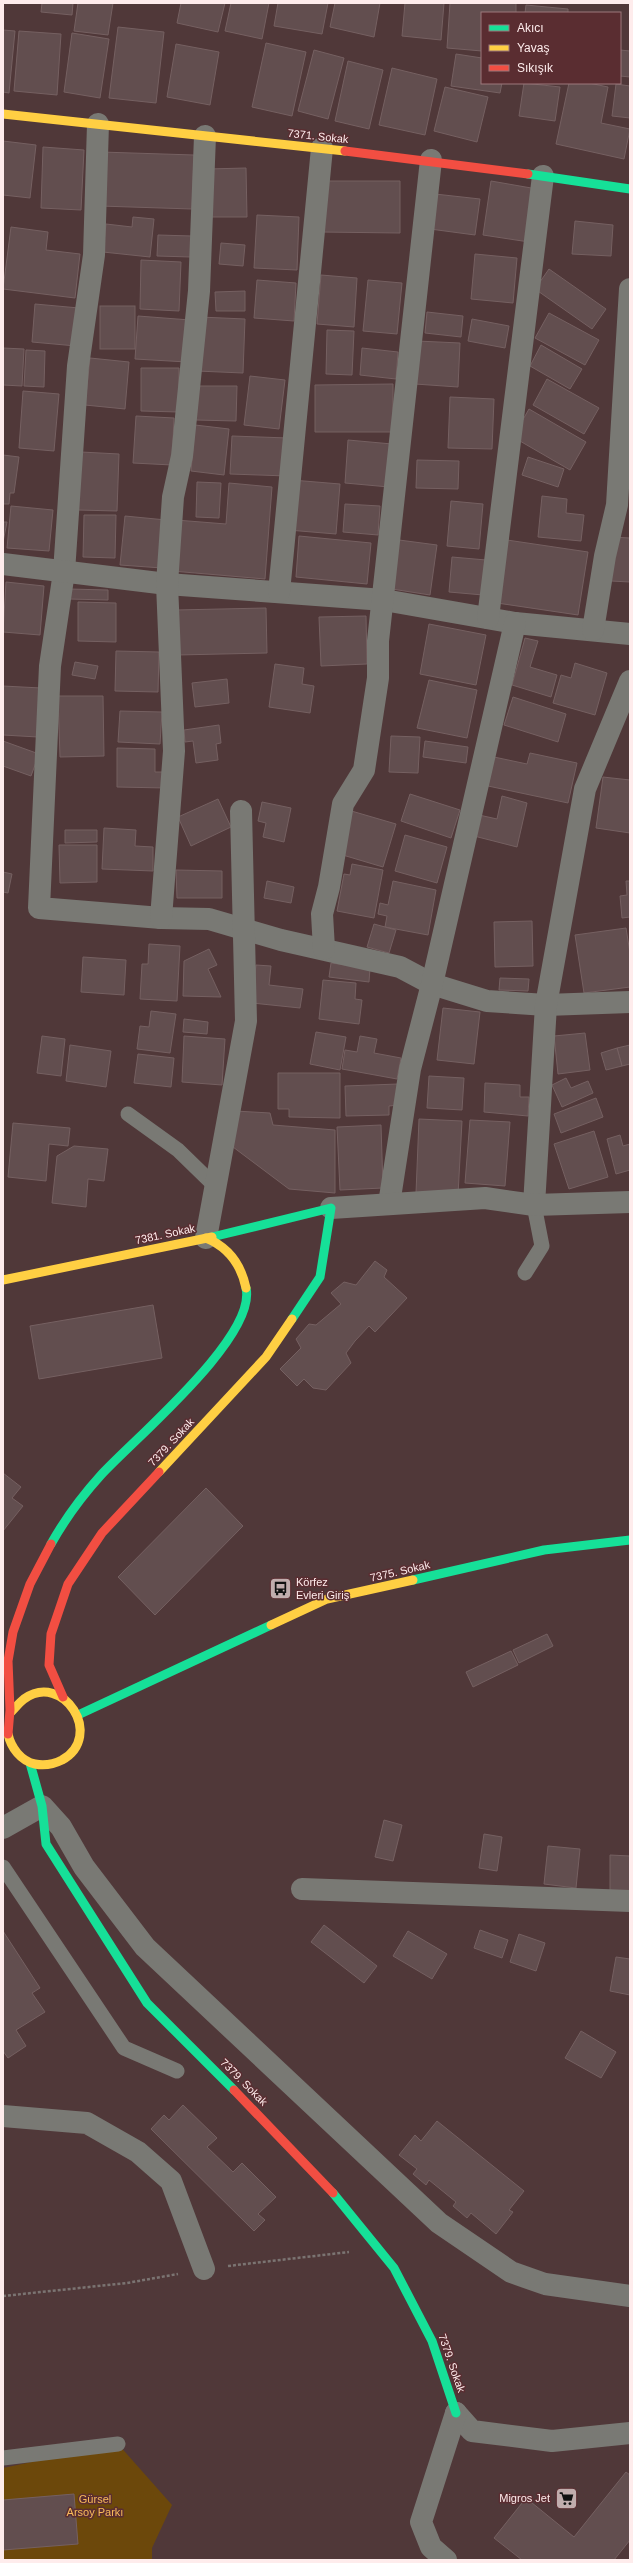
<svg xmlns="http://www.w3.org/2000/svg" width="633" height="2563" font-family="Arial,sans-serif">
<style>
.green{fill:#6c480b}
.building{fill:#624e4f;stroke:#756061}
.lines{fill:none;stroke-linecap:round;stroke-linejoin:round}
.path{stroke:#7b7472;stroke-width:2.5;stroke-dasharray:3 2;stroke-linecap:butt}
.lane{stroke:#797974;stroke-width:15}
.street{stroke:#797974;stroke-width:22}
.fast{stroke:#16e098;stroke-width:9}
.slow{stroke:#ffcf43;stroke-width:9}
.jam{stroke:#f24e42;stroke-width:9}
.labels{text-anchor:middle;stroke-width:3;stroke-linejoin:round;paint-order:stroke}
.street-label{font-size:11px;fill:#feecec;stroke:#5a2d31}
.poi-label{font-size:11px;fill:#feecec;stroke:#5a2d31;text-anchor:start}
.park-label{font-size:11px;fill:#f9bb5a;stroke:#5a2d31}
</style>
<rect width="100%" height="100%" fill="#503839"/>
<polygon class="green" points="118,2444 172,2505 152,2548 152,2560 3,2560 3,2468"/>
<g class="building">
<polygon points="42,3 73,3 72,15 41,12"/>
<polygon points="78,3 113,3 108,35 74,31"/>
<polygon points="181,3 225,3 218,32 177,23"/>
<polygon points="231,3 269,3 262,39 225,31"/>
<polygon points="278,3 328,3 322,34 274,26"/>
<polygon points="335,3 380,3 374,37 330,27"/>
<polygon points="405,3 444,3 441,40 402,36"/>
<polygon points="450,3 516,3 516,13 482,13 482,51 447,48"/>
<polygon points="526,5 568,9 568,13 525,13"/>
<polygon points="118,27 164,32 156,103 109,98"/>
<polygon points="3,30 15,31 9,93 3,92"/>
<polygon points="19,31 61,34 57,95 14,91"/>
<polygon points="72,33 109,39 100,98 64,92"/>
<polygon points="266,43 306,52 292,116 252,107"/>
<polygon points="176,44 219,52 210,105 167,97"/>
<polygon points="314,50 344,58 328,119 298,111"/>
<polygon points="620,50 630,51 630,77 620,76"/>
<polygon points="456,54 482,58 482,83 502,83 500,93 451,86"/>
<polygon points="348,61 383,70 369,129 335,121"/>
<polygon points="392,68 437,79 425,135 379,125"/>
<polygon points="524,83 560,87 555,121 519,116"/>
<polygon points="569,83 589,83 608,87 601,123 630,129 624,159 556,144"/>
<polygon points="616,84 630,86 630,118 612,116"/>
<polygon points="445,87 488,97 477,142 434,131"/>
<polygon points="3,141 36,145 30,198 3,195"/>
<polygon points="43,147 84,150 81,210 41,208"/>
<polygon points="101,152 194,155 192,209 100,206"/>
<polygon points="246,168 247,217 208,217 208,169"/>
<polygon points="320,181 400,181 400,233 320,232"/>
<polygon points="491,181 537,189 529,242 483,235"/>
<polygon points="435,194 480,199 475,235 430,229"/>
<polygon points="257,215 299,217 297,270 254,268"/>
<polygon points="133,217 154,219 150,257 103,252 106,224 132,227"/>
<polygon points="575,221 613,225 611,256 572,254"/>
<polygon points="11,227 48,232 46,250 80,254 75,298 3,289"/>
<polygon points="158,235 192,236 191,257 157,256"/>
<polygon points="221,243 245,245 243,266 219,264"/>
<polygon points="475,254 517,258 513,303 471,299"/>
<polygon points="141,260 181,262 179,311 140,309"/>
<polygon points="549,269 606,309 592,329 535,289"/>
<polygon points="321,275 357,278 354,327 317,324"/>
<polygon points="257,280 296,283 294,321 254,318"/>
<polygon points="368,280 402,283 397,334 363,331"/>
<polygon points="245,291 245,311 216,311 215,292"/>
<polygon points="35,304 79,308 76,346 32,342"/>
<rect x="100" y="306" width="35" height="43"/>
<polygon points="427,312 463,316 461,337 425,333"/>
<polygon points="549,313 599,340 585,365 535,338"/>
<polygon points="138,316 190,320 187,362 135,359"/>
<polygon points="200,317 245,319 243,373 197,371"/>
<polygon points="472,319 509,326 505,348 468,341"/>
<polygon points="327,330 354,331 352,375 326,374"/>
<polygon points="417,341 460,343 458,387 415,384"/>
<polygon points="541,345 582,369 570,389 530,366"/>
<polygon points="3,348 24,349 22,386 3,385"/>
<polygon points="362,348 398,352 396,379 360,375"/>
<polygon points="26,350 45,351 44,387 24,386"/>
<polygon points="90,358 129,362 125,409 85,405"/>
<polygon points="141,368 179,368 179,412 141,411"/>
<polygon points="250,376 285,380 279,429 244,425"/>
<polygon points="547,379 599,408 584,434 533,405"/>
<polygon points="393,384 393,432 315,432 315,385"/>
<polygon points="196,386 237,386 236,421 196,420"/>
<polygon points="23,391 59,394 54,451 19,448"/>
<polygon points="450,397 494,399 492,449 448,448"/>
<polygon points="529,409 586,442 570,470 513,437"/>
<polygon points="136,416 174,418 172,465 133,463"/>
<polygon points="195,425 229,429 224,475 191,471"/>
<polygon points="232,436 288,438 287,476 230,474"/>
<polygon points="348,440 392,444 389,487 345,483"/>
<polygon points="81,452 119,454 117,511 78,510"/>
<polygon points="3,455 19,457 14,493 10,493 9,504 3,504"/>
<polygon points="528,457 564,469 558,487 522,475"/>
<polygon points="417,460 459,461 458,489 416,488"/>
<polygon points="292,480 340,484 336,534 288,530"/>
<polygon points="197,482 221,483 219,518 196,517"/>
<polygon points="229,483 272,487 265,579 172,571 176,520 226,524"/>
<polygon points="542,496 567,499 566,513 584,515 581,541 538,537"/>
<polygon points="451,501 483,504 479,549 447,546"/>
<polygon points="345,504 380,506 378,535 343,532"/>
<polygon points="11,506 53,510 49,551 7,548"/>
<polygon points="84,515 116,515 115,558 83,557"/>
<polygon points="125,516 166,520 162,568 120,565"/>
<polygon points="3,522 7,522 3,542"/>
<polygon points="299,536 371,543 367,584 296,577"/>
<polygon points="611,537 630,538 630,582 611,581"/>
<polygon points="399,540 437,545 430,595 392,589"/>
<polygon points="507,540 588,552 578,615 497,603"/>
<polygon points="452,557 486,560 483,595 449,592"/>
<polygon points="6,582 44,586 40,635 3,632"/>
<polygon points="69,589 108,590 108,600 69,599"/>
<polygon points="78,602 116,603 116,642 78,641"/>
<polygon points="266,608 267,653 177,655 176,610"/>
<polygon points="366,616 367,664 321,666 319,617"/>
<polygon points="429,624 486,635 476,685 420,674"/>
<polygon points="525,638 538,641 530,667 557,675 551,697 512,685"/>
<polygon points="116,651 159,652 158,692 115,691"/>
<polygon points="75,662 98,666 95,679 72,675"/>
<polygon points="575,663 607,673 595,715 553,703 561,675 571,678"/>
<polygon points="275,664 304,668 302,684 314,686 310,713 269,707"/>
<polygon points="227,679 229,703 195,707 192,683"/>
<polygon points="429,680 477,690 467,738 417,728"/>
<polygon points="3,686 41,688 38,737 3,735"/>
<polygon points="58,696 103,696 104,756 60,757"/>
<polygon points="513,697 566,714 558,742 504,725"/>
<polygon points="120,711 162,712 160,744 118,742"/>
<polygon points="219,725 221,743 216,744 218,760 196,763 193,741 185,742 184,730"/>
<polygon points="391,736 420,737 418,773 389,772"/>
<polygon points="3,741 39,754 31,776 3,766"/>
<polygon points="425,741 468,747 466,763 423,757"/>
<polygon points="117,748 155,749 155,772 166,772 166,788 117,787"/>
<polygon points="530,753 577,763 568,803 488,786 494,757 527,764"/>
<polygon points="603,777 630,780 630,833 596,828"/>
<polygon points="410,794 460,810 451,838 401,821"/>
<polygon points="502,796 527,803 517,847 474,836 479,815 497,819"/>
<polygon points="218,799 231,827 191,846 178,817"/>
<polygon points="262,802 291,808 284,842 263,837 266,823 258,821"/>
<polygon points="348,810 396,824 383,867 336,853"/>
<polygon points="104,828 136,830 135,846 153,847 153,871 102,869"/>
<polygon points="65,830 97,830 97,842 65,843"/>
<polygon points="405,835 447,847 437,883 395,871"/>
<polygon points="59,845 97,845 97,882 60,883"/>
<polygon points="352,864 383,870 374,918 337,911 344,874 350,875"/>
<polygon points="176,870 222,871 222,898 177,898"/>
<polygon points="3,872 12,874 8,893 3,892"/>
<polygon points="267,881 294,887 291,903 264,898"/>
<polygon points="393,881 436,890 428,935 385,927 387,916 378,914 380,903 388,905"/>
<polygon points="626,881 630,881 630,917 622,918 620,896 627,895"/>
<polygon points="532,921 533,966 495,967 494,922"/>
<polygon points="374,924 396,930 389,953 367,947"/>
<polygon points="626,928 630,953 630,987 584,993 575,935"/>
<polygon points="149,944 180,946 177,1001 140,999 142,964 148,964"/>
<polygon points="209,949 217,965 208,969 221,997 183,996 184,961"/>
<polygon points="83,957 126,960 124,995 81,992"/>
<polygon points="331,963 370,968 369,982 329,977"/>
<polygon points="256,965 271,966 269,985 303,989 300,1008 252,1003"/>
<polygon points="500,978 529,979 528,991 499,990"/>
<polygon points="323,980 356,983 355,999 362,1000 359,1024 319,1019"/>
<polygon points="443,1008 480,1012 474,1064 437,1060"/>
<polygon points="151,1011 176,1014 170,1053 137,1049 140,1026 149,1027"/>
<polygon points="184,1019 208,1022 207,1034 183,1032"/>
<polygon points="316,1032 346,1037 340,1070 310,1064"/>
<polygon points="585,1033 590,1070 558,1074 554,1036"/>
<polygon points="42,1036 65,1039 61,1076 37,1073"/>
<polygon points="184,1036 225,1039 222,1085 182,1082"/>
<polygon points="360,1036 377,1039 374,1053 401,1058 397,1079 342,1069 345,1050 357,1052"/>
<polygon points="70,1045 111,1051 106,1087 66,1081"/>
<polygon points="630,1045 630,1064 622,1066 617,1048"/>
<polygon points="617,1048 622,1066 606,1070 601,1053"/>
<polygon points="138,1054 174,1058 171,1087 134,1083"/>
<polygon points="278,1073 340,1073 340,1118 289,1117 289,1109 278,1109"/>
<polygon points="429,1076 464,1078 462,1110 427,1108"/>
<polygon points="566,1078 571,1088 588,1081 593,1093 562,1107 552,1085"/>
<polygon points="485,1083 520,1085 520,1097 529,1097 528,1116 484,1112"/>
<polygon points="398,1084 399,1105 389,1106 389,1115 346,1116 345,1086"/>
<polygon points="596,1098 603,1117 561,1133 554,1114"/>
<polygon points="235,1111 270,1113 273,1125 335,1130 335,1193 289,1189 233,1147"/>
<polygon points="419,1119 462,1121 458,1195 416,1193"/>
<polygon points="470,1120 510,1122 505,1186 465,1183"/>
<polygon points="13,1123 70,1128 68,1146 49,1144 46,1181 8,1177"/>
<polygon points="381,1125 383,1188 340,1190 337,1127"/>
<polygon points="594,1131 608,1177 569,1189 554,1144"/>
<polygon points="620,1135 623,1146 630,1144 630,1170 616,1174 607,1139"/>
<polygon points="74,1146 108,1149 104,1181 88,1179 86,1207 52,1203 57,1156"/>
<polygon points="375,1261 387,1270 384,1277 407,1298 375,1332 369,1326 355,1341 346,1353 351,1363 326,1390 313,1388 304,1379 297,1386 280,1369 301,1348 296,1339 309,1324 316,1325 341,1304 331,1293 344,1282 356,1285"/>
<polygon points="153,1305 162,1358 39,1379 30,1326"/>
<polygon points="3,1473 21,1487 12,1498 23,1506 3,1531"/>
<polygon points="206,1488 243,1526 155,1615 118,1577"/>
<polygon points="547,1634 553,1646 519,1663 513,1650"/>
<polygon points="511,1651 518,1665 473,1687 466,1672"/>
<polygon points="384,1820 402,1825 393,1861 375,1857"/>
<polygon points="484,1834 502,1837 497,1871 479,1868"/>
<polygon points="548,1846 580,1849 576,1888 544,1884"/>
<polygon points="610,1855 630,1856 630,1891 610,1891"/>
<polygon points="324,1925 377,1966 364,1983 311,1942"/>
<polygon points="480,1930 508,1940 502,1958 474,1948"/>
<polygon points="3,1931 40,1988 32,1993 45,2012 16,2030 26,2046 8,2058 3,2051"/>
<polygon points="408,1931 447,1954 432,1979 393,1956"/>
<polygon points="519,1934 545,1943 536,1971 510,1962"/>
<polygon points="616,1957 630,1959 630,1995 610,1991"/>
<polygon points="581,2031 616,2052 601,2078 565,2058"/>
<polygon points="183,2105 217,2138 207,2147 233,2172 242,2163 276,2197 258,2214 265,2220 254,2231 151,2129 164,2115 169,2120"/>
<polygon points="437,2121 524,2191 509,2210 513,2212 496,2234 471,2213 467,2218 453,2206 456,2202 429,2180 426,2185 413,2174 417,2169 399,2155 415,2135 421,2141"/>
<polygon points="626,2472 630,2475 630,2540 614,2560 522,2560 494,2538 526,2498 574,2537"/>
<polygon points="74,2494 78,2544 3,2550 3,2500"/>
</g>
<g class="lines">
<g class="path">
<polyline points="228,2266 349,2252"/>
<polyline points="3,2296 127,2283 178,2274"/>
</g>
<g class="lane">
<polyline points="128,1114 178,1150 216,1187"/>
<polyline points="525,1273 542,1246 534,1205"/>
<polyline points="3,1867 124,2048 177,2071"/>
<polyline points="3,2458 118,2444"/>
</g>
<g class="street">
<polyline points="98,124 94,255 78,366 64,572 50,666 39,908 161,918 209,919 281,940 400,967 432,984 487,1001 546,1005 630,1002"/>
<polyline points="3,564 167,584 384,600 515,623 630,634"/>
<polyline points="279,592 322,148"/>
<polyline points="488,618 543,176"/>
<polyline points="593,630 605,556 617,505 630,289"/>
<polyline points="161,918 174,751 167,584 173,497 182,456 199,291 205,136"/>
<polyline points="324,949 322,914 329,887 343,804 364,770 378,678 378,641 431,160"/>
<polyline points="389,1204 410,1069 432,984 515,623"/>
<polyline points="534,1205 546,1005 585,789 630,681"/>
<polyline points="331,1208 485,1198 534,1205 630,1202"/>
<polyline points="206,1238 246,1021 241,811"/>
<polyline points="3,1828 42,1806 61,1827 84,1867 145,1947 439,2223 511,2272 545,2284 630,2296"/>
<polyline points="302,1889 630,1901"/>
<polyline points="3,2116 87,2123 138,2152 171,2181 204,2269"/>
<polyline points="456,2413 472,2431 552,2441 630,2433"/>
<polyline points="446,2560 431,2547 421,2522 456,2413"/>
</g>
<g class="fast">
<polyline points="528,174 630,189"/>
<polyline points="212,1237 331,1208 320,1277 292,1319"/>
<path d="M51 1544C65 1519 82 1496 101 1475 134 1439 257 1337 246 1288"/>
<polyline points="413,1580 544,1550 630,1540"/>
<polyline points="78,1715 271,1625"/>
<polyline points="30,1763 42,1806 46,1844 147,2003 234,2090"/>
<polyline points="333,2193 394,2268 432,2341 456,2413"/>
</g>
<g class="slow">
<polyline points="3,114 345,151"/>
<path d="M206 1238C228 1247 241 1264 246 1288"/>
<polyline points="3,1280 212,1237"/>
<polyline points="159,1472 266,1357 292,1319"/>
<polyline points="271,1625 327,1599 413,1580"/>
<path d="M8 1734C11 1748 21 1761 35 1764 45 1766 54 1764 62 1760 105 1736 63 1671 24 1699 19 1703 15 1708 11 1712"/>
</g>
<g class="jam">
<polyline points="345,151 528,174"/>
<polyline points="63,1697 49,1665 51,1634 68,1584 102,1533 159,1472"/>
<polyline points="8,1734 10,1710 8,1661 13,1632 30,1584 51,1544"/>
<polyline points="234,2090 333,2193"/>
</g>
</g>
<defs>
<symbol id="bus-square" viewBox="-11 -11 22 22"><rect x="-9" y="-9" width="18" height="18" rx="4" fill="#c1adad" stroke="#5a2d31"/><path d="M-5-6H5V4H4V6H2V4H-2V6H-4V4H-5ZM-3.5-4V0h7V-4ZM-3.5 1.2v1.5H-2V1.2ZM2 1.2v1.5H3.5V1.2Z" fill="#111"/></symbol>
<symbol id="supermarket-square" viewBox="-11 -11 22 22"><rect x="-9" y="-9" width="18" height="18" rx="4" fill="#c1adad" stroke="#5a2d31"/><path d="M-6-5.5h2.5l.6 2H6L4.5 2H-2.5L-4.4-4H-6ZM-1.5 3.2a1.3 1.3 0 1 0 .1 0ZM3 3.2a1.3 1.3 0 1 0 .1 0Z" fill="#111"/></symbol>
</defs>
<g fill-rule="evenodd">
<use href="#bus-square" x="268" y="1576" width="25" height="25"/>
<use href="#supermarket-square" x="554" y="2486" width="25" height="25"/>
</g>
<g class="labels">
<g class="street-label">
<text transform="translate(318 136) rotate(6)" y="4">7371. Sokak</text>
<text transform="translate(165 1234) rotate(-12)" y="4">7381. Sokak</text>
<text transform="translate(171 1442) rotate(-47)" y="4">7379. Sokak</text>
<text transform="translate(400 1571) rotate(-13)" y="4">7375. Sokak</text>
<text transform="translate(244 2082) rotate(45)" y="4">7379. Sokak</text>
<text transform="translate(452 2363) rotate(71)" y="4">7379. Sokak</text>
</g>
<g class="poi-label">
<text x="296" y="1586">Körfez<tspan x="296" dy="13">Evleri Giriş</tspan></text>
<text x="550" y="2502" text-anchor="end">Migros Jet</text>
</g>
<g class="park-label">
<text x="95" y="2503">Gürsel<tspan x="95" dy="13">Arsoy Parkı</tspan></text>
</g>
</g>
<rect width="633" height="2563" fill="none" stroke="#feecec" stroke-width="8"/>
<rect x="481" y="12" width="140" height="72" fill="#5a2d31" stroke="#9c797c"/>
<rect x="489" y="25" width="20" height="6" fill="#16e098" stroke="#9c797c"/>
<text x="517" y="32" font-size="12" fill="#feecec">Akıcı</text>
<rect x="489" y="45" width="20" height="6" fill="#ffcf43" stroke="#9c797c"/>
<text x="517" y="52" font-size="12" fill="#feecec">Yavaş</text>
<rect x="489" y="65" width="20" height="6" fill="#f24e42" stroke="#9c797c"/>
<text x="517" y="72" font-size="12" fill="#feecec">Sıkışık</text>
</svg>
